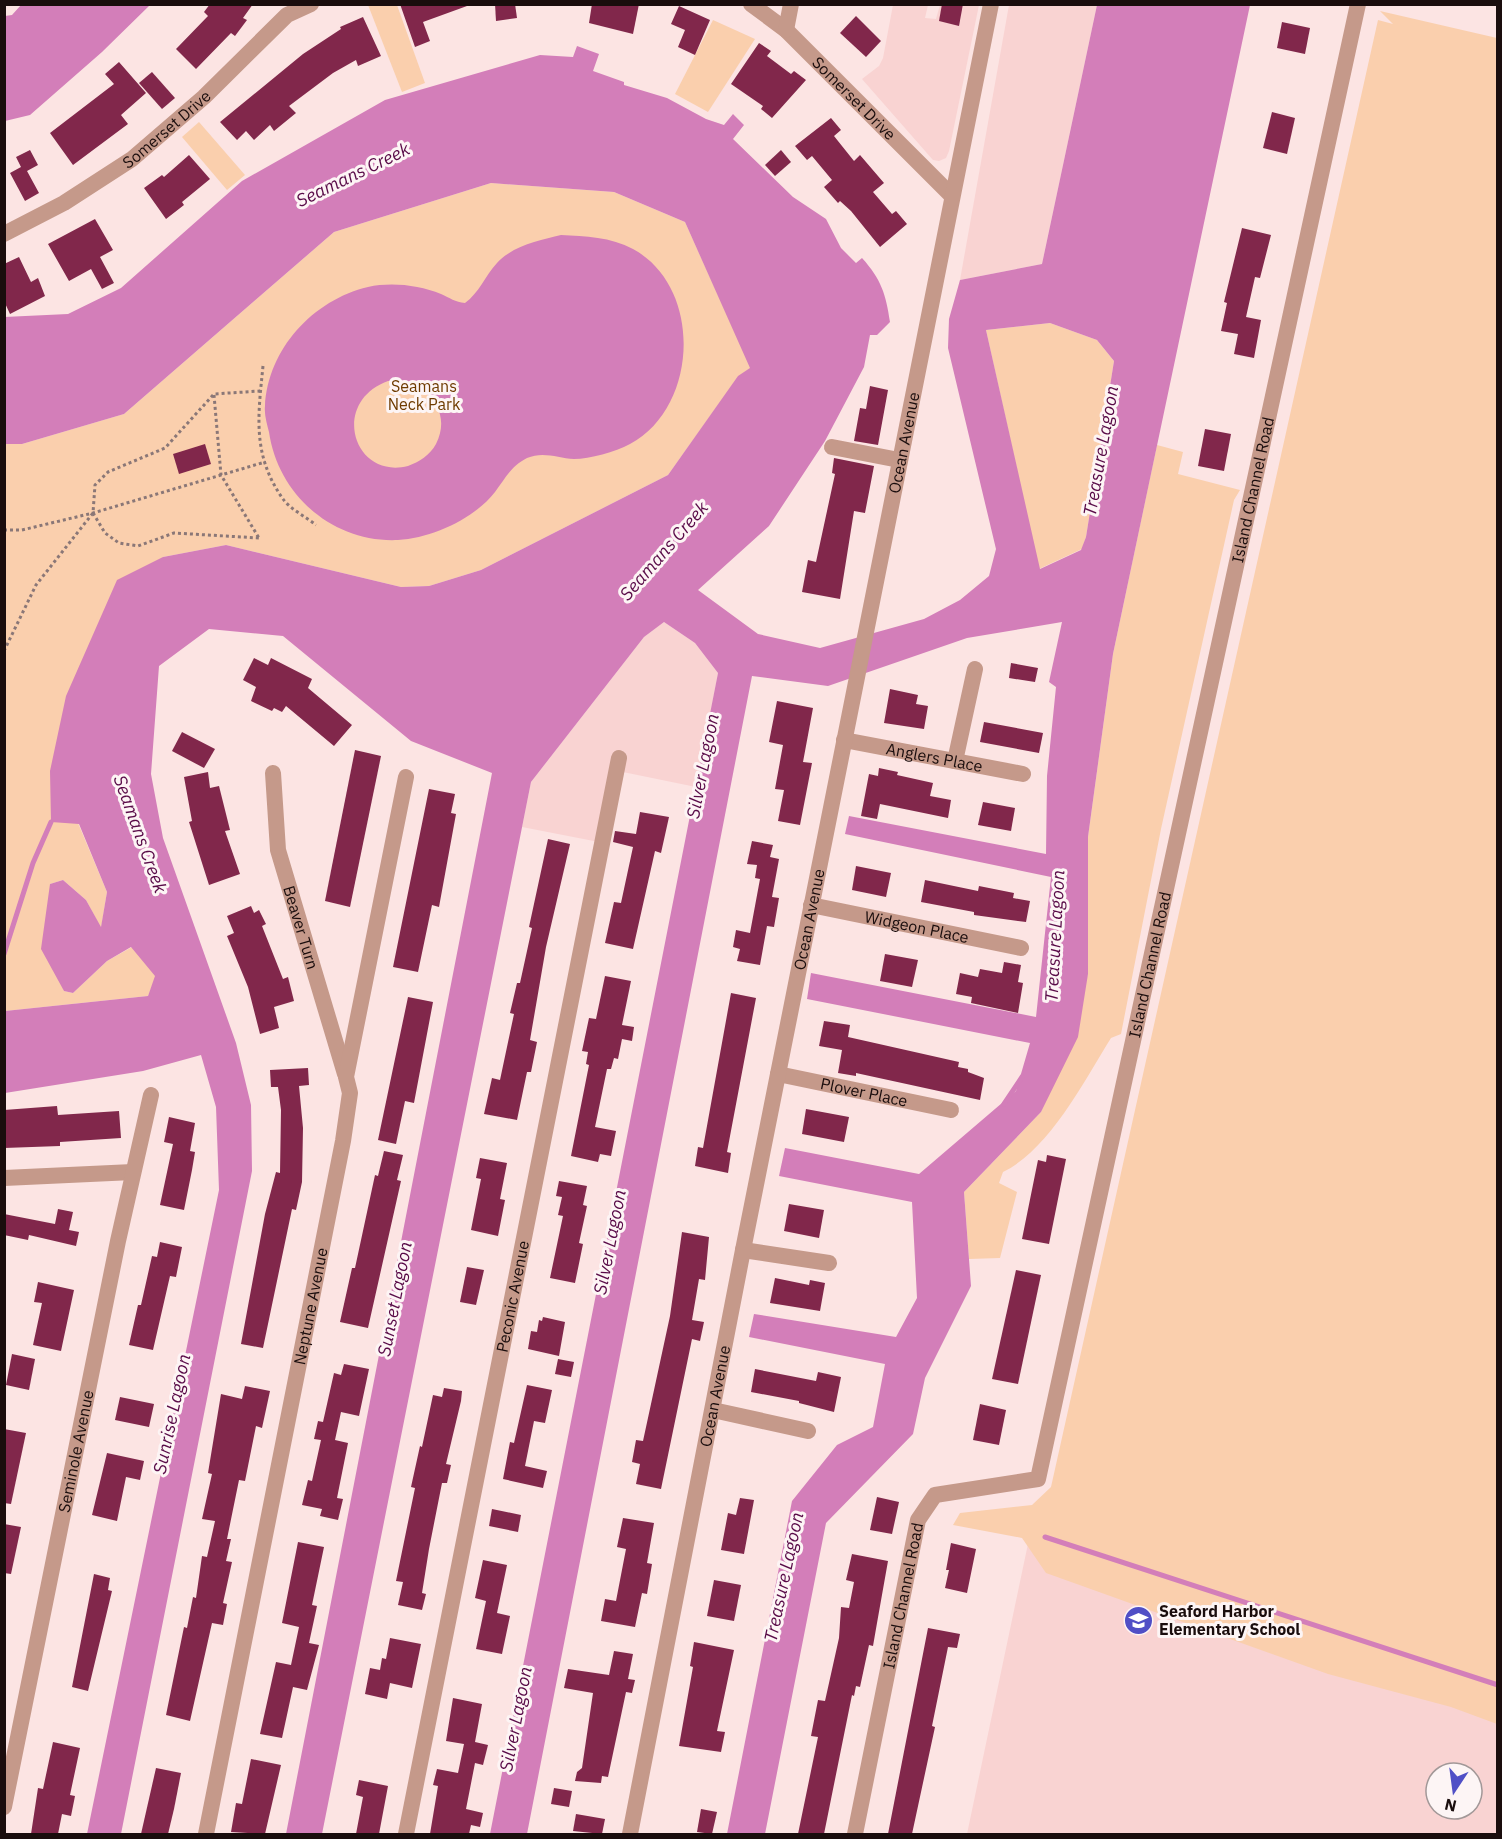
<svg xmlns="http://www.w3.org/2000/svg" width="1502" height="1839" font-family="'IBM Plex Sans',sans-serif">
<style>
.built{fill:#f9d3d2;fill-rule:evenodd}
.green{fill:#facfad}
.water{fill:#d37eb9;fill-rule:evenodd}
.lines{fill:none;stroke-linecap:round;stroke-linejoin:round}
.stream{stroke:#d37eb9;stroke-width:5}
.building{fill:#81274b}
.path{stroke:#8a7777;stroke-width:3;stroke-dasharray:3 3;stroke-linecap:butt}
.street{stroke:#c5998a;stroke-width:16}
.labels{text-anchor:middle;stroke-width:6;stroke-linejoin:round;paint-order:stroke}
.street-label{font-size:16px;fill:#1a0d0d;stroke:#fdf5f5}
.park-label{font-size:16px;fill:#6e3b01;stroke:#fdf5f5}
.poi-label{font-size:16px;font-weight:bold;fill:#1a0d0d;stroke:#fdf5f5;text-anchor:start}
.water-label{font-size:18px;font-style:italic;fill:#590b48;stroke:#fdf5f5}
</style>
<rect width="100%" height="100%" fill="#fce4e3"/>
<g class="built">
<polygon points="893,5 928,5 925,18 936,19 940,5 979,5 949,151 946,158 939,161 933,160 862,79 879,66 883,58"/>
<polygon points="1009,5 1097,5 1042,264 960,280"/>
<polygon points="664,622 695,643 718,673 696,787 618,771 604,843 522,827 531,782 644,637"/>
<path d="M1029 1539 1497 1702V1834H967ZM1436 1773H1472V1809H1436Z"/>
</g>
<g class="green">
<polygon points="368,5 397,5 425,83 402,92"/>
<polygon points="1380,11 1497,38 1497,1724 1451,1707 1328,1674 1046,1573 1022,1538 953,1525 960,1513 1032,1505 1051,1487 1378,20 1393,24"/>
<polygon points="713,20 755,39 708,112 675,94"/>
<polygon points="199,122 245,175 227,190 182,137"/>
<polygon points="491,183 614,192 685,222 751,368 738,377 668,475 481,570 429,586 401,587 226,545 163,557 78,823 107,892 101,928 86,900 63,880 50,884 59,978 64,991 73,993 107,961 132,947 156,976 148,996 5,1011 4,444 22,444 124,414 334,232"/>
<polygon points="1050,323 1097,340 1114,361 1086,537 1082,549 1039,569 986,330"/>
<path d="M1157 445 1183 452 1178 474 1240 490 1234 500 1161 829 1121 1034 1111 1038C1084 1081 1050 1149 1003 1172L999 1183 1017 1192 1000 1258 969 1259 964 1192 1041 1112 1088 974V837L1113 654Z"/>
</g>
<g class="water">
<polygon points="21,5 21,4 150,5 102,52 30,115 5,121 5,16 12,15"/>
<path d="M1097 5H1250L1113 654 1088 837V974L1078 1037 1041 1112 964 1192 971 1286 925 1378 913 1434 826 1523 765 1834H727L792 1501 837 1445 873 1427 885 1364 749 1337 754 1314 896 1337 917 1298 912 1202 779 1176 785 1148 919 1174 1016 1091 1030 1043 807 999 811 973 1036 1017 1051 877 845 834 849 816 1046 854 1047 776 1056 687 1049 682 1062 622 967 638 828 686 752 676 527 1834H490L718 673 695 643 664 622 644 637 531 782 322 1834H286L492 773 411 741 283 636 209 629 159 666 151 774 163 838 236 1043 251 1105 252 1171 121 1834H87L219 1190 216 1107 201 1055 143 1071 5 1093V1011L148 996 155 976 131 947 107 961 73 993 64 991 41 949 50 884 63 880 86 900 101 927 107 892 79 824 51 822 50 771 66 696 117 580 163 557 226 545 401 587 429 586 481 570 668 475 738 376 750 368 685 222 614 192 491 183 334 232 124 414 22 444H5L4 317 68 314 121 288 242 181 385 100 540 55 573 57 577 46 599 54 593 71 624 82V85L667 98 706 119 724 125 733 114 744 125 733 139 793 197 826 219 841 248 856 263 862 258C881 279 886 294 890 322L877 335H870L864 367 825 441 769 526 698 590 758 634 820 648 924 619 960 600 989 576 996 549 948 348 949 319 960 280 1042 264ZM1050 323 1097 340 1114 361 1086 537 1081 550 1040 569 986 330Z"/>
<path d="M561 235C585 236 611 237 633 249 703 287 699 407 630 444 615 452 590 459 574 459 558 458 543 451 527 458 511 466 505 479 495 492 474 519 432 538 398 540 333 543 278 495 269 432 267 424 264 414 265 406 268 349 313 300 368 287 391 282 419 285 441 294 450 298 455 302 465 303 479 293 485 276 497 263 512 246 540 240 561 235ZM388 381C422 379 454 408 436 444 430 455 419 462 408 466 353 480 330 402 388 381Z"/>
</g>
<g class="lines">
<g class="stream">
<polyline points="4,954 33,863 51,822"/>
<polyline points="1004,1104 1022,1077"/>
<polyline points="1045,1537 1498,1685"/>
</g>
</g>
<g class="building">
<polygon points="210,4 253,4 243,18 247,20 235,36 231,33 196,69 176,49 208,16 204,12"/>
<polygon points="400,4 467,4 467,6 423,22 430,41 415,47"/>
<polygon points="495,4 515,4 517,18 496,21"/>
<polygon points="592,4 639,4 633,34 589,23"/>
<polygon points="942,4 963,4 959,26 939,21"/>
<polygon points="679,6 710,20 695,55 678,47 685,30 671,24"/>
<polygon points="856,16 881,41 866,57 840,33"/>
<polygon points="363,17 381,56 358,66 356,60 333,73 289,106 296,113 274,131 270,125 254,140 246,131 237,140 220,122 303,54 341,29 340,27"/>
<polygon points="1282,22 1310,28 1305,54 1277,48"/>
<polygon points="759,43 771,51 767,56 791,74 794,71 806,80 772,118 761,109 763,106 731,84"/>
<polygon points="119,62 146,93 121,115 128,124 73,165 50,133 114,84 105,74"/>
<polygon points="152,72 175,98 162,109 139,83"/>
<polygon points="1272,112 1295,118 1287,154 1263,148"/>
<polygon points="831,118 841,130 834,136 854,161 860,155 884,183 873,192 892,214 896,211 907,224 880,247 851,211 840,201 838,203 824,187 832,180 812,156 807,160 795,146"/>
<polygon points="30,150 38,165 27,171 39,193 25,201 10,173 21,167 16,157"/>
<polygon points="781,150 791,162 775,176 765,165"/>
<polygon points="189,155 210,179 182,202 184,205 166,219 144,188 162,175 164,177"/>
<polygon points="95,219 113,250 100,257 114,283 102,289 91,269 69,281 48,244"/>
<polygon points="1242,228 1271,235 1260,278 1255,277 1246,317 1261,320 1254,358 1234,354 1238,334 1221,331 1227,303 1224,302"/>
<polygon points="19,257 31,282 38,278 45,296 10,314 4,301 4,264"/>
<polygon points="870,386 888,390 878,445 854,441 860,408 866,409"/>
<polygon points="1205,429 1231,434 1224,471 1198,466"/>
<polygon points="205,444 211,464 179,474 173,454"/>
<polygon points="834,458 874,466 865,513 854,511 840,599 802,592 808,560 816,562 835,474 832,473"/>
<polygon points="254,658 268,665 271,658 312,679 308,688 352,725 334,746 286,706 282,712 274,708 272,711 251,701 256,687 243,680"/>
<polygon points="1011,663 1038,668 1035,682 1009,678"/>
<polygon points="890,689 918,695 916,704 928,706 924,729 884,723"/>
<polygon points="777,701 813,708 803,762 812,763 800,825 778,821 784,790 775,789 783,745 769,742"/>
<polygon points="984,722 1043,733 1039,753 980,742"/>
<polygon points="182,732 215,749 204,768 172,751"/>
<polygon points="355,750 381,756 350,907 325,901"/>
<polygon points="879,768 898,772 897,775 933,783 930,796 951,800 948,818 880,804 877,819 861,816 869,774 878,776"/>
<polygon points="208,772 210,788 219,786 230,830 225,831 240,874 209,885 189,822 192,821 184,777"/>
<polygon points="429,789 455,794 451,813 456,814 439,907 432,905 418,972 393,967"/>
<polygon points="983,802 1015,808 1011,831 978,825"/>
<polygon points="640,812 669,817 661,853 655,851 633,949 605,943 614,902 621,903 633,847 613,842 615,831 636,834"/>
<polygon points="548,839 570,844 546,947 530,1040 537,1042 531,1072 527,1072 517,1120 484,1114 492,1078 500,1080 514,1014 510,1013 517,983 520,983 532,928 529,927"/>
<polygon points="752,841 773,845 770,857 779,859 772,897 779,898 774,927 767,926 760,965 737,961 740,949 733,947 736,930 750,933 760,879 755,878 757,865 747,864"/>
<polygon points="856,866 891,873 886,897 852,890"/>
<polygon points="925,880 978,891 979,886 1014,893 1013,898 1030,901 1026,922 974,915 974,912 921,902"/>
<polygon points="251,906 254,913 259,910 266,924 262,926 283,979 288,977 294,1001 274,1007 279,1028 260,1034 248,987 227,936 234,933 227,916"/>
<polygon points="885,954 918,960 912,987 880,981"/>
<polygon points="1004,962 1021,965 1018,982 1023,983 1018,1013 971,1003 972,997 956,994 960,973 978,977 980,969 1002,973"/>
<polygon points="605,976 631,981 622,1025 634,1027 632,1041 622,1039 618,1059 614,1058 611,1069 607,1069 595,1127 616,1131 611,1156 600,1154 598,1162 571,1156 589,1065 586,1064 588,1052 582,1051 589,1018 596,1019"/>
<polygon points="731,993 756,998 727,1152 731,1153 728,1173 695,1166 698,1147 703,1148"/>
<polygon points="408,997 433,1002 414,1103 405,1101 396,1144 378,1140"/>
<polygon points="824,1021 850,1025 848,1037 959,1062 958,1067 968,1069 968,1072 984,1078 980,1100 856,1073 856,1076 838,1073 842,1050 819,1046"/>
<polygon points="308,1068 309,1085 299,1086 303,1128 302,1182 296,1210 292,1209 263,1348 241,1344 265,1214 276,1172 280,1173 281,1110 278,1087 271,1087 270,1070"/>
<polygon points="57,1106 58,1115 119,1111 121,1138 60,1142 60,1146 4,1148 4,1110"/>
<polygon points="806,1109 849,1117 844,1142 802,1134"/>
<polygon points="169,1117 195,1123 190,1151 195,1152 192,1170 184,1210 160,1205 173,1144 164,1142"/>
<polygon points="384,1151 403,1155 397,1180 401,1181 368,1328 340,1322 352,1268 355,1268 375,1175 378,1176"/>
<polygon points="1047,1155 1066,1159 1049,1244 1022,1239 1038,1160 1046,1162"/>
<polygon points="480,1158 507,1163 500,1199 505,1200 498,1236 471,1230 481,1179 476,1178"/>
<polygon points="559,1181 587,1186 583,1205 587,1206 579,1243 583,1244 575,1283 550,1278 563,1216 558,1215 562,1197 556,1196"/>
<polygon points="789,1204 824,1210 819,1238 784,1231"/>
<polygon points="58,1209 73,1212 69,1230 79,1232 76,1246 29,1235 28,1240 4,1235 4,1214 55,1224"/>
<polygon points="682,1232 709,1237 705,1280 699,1279 692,1320 704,1322 700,1341 692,1339 661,1489 636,1484 640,1464 632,1462 636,1440 643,1441 670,1316"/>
<polygon points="160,1242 182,1247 176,1277 170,1276 153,1350 129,1345 138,1305 141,1305 152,1256 157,1257"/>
<polygon points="467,1267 484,1270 476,1305 460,1302"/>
<polygon points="1016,1270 1041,1275 1018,1384 992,1379"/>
<polygon points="775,1278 809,1285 810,1280 825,1283 820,1311 770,1303"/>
<polygon points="38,1282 74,1290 61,1351 33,1345 42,1303 34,1302"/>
<polygon points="543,1317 565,1322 559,1356 528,1349 531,1331 537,1332 539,1320 542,1321"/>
<polygon points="12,1354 35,1359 29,1390 6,1385"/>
<polygon points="558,1359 574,1362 571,1377 555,1374"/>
<polygon points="344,1364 369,1369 359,1416 341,1412 335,1440 348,1443 337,1498 343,1499 338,1520 320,1516 322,1509 302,1505 308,1480 312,1481 321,1440 314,1439 318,1421 323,1422 334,1373 341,1375"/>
<polygon points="755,1369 816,1381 818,1372 841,1377 834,1412 799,1403 799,1401 751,1392"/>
<polygon points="527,1385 552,1390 545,1423 534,1421 525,1466 547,1471 543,1488 503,1479 510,1442 514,1443"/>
<polygon points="245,1386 270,1391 262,1428 256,1426 245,1481 239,1480 227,1539 231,1539 226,1561 232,1562 223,1603 227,1604 223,1625 212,1623 190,1721 166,1715 184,1627 187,1628 193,1597 196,1598 202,1556 207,1557 215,1521 202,1519 212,1474 208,1473 221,1394 242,1399"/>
<polygon points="444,1388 462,1391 461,1401 446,1464 451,1465 447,1483 442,1483 429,1549 422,1593 426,1594 422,1610 398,1605 403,1582 396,1581 415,1488 411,1487 420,1446 422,1447 433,1395 442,1397"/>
<polygon points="120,1397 154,1404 149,1427 115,1420"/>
<polygon points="980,1404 1006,1410 999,1445 973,1440"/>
<polygon points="4,1429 26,1433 11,1504 4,1503"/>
<polygon points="107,1453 144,1461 140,1480 126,1477 117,1521 92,1515"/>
<polygon points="877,1497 899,1502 892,1534 870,1530"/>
<polygon points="740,1498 754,1500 744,1554 721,1550 728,1513 736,1515"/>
<polygon points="492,1509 521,1515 518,1532 489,1526"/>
<polygon points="623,1518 654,1523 647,1563 652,1564 647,1594 642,1593 635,1627 601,1621 605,1599 616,1601 626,1549 617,1547"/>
<polygon points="4,1524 21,1527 11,1574 4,1573"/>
<polygon points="298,1542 324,1547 312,1605 317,1606 309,1643 319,1645 307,1690 293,1687 282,1738 260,1734 276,1662 291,1665 299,1627 282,1623"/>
<polygon points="951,1543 976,1549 967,1593 945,1588 949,1570 946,1570"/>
<polygon points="852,1554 888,1561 877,1623 873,1646 869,1645 860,1687 856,1686 854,1696 852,1695 824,1834 798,1834 818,1737 811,1736 818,1700 825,1701 839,1638 841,1607 849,1608 854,1582 846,1580"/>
<polygon points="483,1560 507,1565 497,1613 510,1616 502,1654 476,1649 486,1601 475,1598"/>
<polygon points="94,1574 110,1578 108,1590 112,1591 88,1691 72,1687"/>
<polygon points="714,1580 741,1585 734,1621 707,1616"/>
<polygon points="928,1628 960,1634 957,1648 948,1647 932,1726 935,1727 912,1834 888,1834"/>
<polygon points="390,1638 421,1644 412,1688 390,1683 387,1699 365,1694 370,1668 380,1670 382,1658 386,1659"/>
<polygon points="694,1642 734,1650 717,1731 725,1732 721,1752 679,1746 693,1667 690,1666"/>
<polygon points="614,1651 633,1654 628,1679 635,1680 632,1693 626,1692 608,1777 602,1776 601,1783 575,1781 577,1772 582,1768 593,1693 564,1688 568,1669 609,1675"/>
<polygon points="453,1698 482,1704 475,1742 488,1745 483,1765 475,1763 466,1809 483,1813 480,1827 471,1825 469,1834 430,1834 438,1786 433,1785 437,1769 458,1773 464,1744 446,1741"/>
<polygon points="53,1742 80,1748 70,1795 75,1796 71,1816 62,1814 58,1834 31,1834 38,1788 43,1789"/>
<polygon points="251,1759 281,1765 265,1834 231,1832 236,1803 242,1804"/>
<polygon points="156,1768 181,1773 174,1809 168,1834 141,1834"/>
<polygon points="359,1780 388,1786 379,1834 356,1834 363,1797 356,1795"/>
<polygon points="554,1788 572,1791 569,1807 551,1804"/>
<polygon points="701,1809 717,1812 712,1834 697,1832"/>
<polygon points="576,1814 605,1819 602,1834 573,1831"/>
</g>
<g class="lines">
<g class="path">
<path d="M263 366C258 416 252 455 283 499 290 509 306 517 316 525"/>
<polyline points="214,395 221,475 259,538"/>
<polyline points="93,513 105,533 119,543 138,546 174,533 259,538"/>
<polyline points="4,530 22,530 93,513 265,462"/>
<polyline points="4,651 36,585 93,513 95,485 108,472 165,448 214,394 260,391"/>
</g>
<g class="street">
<path id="s1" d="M751 4 786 30 952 196"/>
<polyline points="786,30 791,4"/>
<path id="s2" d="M4 234 64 203 132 159 204 97 287 15 311 4"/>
<polyline points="832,447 899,460"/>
<path id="s3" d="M844 740 1023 774"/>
<polyline points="955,761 975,669"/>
<path id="s4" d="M273 773 278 850 345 1074"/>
<path id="s5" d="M811 905 1021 948"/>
<path id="s6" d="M778 1074 951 1110"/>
<polyline points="4,1178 133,1172"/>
<polyline points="743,1250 829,1263"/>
<polyline points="713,1410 808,1431"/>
<path id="s7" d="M4 1807 118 1241 151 1095"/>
<path id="s8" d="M206 1834 343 1141 350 1093 346 1077 406 777"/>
<path id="s9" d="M406 1834 619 758"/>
<path id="s10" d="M630 1834 743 1250 991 4"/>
<path id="s11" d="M855 1834 918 1520 935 1495 1038 1479 1358 4"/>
</g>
</g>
<defs>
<symbol id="school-disc" viewBox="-11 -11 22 22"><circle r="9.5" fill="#504fc6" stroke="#fdf5f5"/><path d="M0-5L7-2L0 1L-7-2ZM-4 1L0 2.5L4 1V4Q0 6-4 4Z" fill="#fff"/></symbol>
</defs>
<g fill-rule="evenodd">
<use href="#school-disc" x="1122" y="1604" width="33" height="33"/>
</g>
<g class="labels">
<g class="street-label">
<text dy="6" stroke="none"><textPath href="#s1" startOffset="140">Somerset Drive</textPath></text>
<text dy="6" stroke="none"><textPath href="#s2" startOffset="194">Somerset Drive</textPath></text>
<text dy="6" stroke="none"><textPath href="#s10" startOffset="1418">Ocean Avenue</textPath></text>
<text dy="6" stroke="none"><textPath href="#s11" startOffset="1467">Island Channel Road</textPath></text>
<text dy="6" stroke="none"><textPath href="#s3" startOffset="92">Anglers Place</textPath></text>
<text dy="6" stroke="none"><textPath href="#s10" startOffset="932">Ocean Avenue</textPath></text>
<text dy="6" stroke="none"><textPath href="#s4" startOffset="158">Beaver Turn</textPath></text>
<text dy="6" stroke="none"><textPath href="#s5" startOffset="108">Widgeon Place</textPath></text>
<text dy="6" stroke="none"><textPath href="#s11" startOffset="981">Island Channel Road</textPath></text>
<text dy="6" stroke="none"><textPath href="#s6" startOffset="88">Plover Place</textPath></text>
<text dy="6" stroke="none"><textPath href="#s9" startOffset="548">Peconic Avenue</textPath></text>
<text dy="6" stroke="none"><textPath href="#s8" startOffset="538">Neptune Avenue</textPath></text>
<text dy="6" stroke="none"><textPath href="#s10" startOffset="446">Ocean Avenue</textPath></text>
<text dy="6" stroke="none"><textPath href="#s7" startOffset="363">Seminole Avenue</textPath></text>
<text dy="6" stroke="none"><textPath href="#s11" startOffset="243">Island Channel Road</textPath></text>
</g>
<g class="park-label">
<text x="424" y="392">Seamans<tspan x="424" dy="18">Neck Park</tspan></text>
</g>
<g class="poi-label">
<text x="1159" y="1617">Seaford Harbor<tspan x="1159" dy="18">Elementary School</tspan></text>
</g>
<g class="water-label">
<text transform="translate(353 175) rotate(-26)" y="6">Seamans Creek</text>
<text transform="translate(1101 451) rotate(-80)" y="6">Treasure Lagoon</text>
<text transform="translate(664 551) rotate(-49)" y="6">Seamans Creek</text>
<text transform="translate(703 766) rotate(-79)" y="6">Silver Lagoon</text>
<text transform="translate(140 834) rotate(70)" y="6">Seamans Creek</text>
<text transform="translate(1055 936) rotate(-87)" y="6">Treasure Lagoon</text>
<text transform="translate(610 1242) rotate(-79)" y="6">Silver Lagoon</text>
<text transform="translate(395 1299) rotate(-79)" y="6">Sunset Lagoon</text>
<text transform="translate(172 1414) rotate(-78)" y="6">Sunrise Lagoon</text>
<text transform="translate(784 1577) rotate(-78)" y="6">Treasure Lagoon</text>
<text transform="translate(516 1719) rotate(-79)" y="6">Silver Lagoon</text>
</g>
</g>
<rect width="1502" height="1839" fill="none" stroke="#1a0d0d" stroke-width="12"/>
<g transform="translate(1454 1791) rotate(193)"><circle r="28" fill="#fdf5f5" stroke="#a29898" stroke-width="1.5"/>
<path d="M0-4.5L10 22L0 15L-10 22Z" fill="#504fc6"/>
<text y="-9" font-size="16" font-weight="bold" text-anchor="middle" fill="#1a0d0d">N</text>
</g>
</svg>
